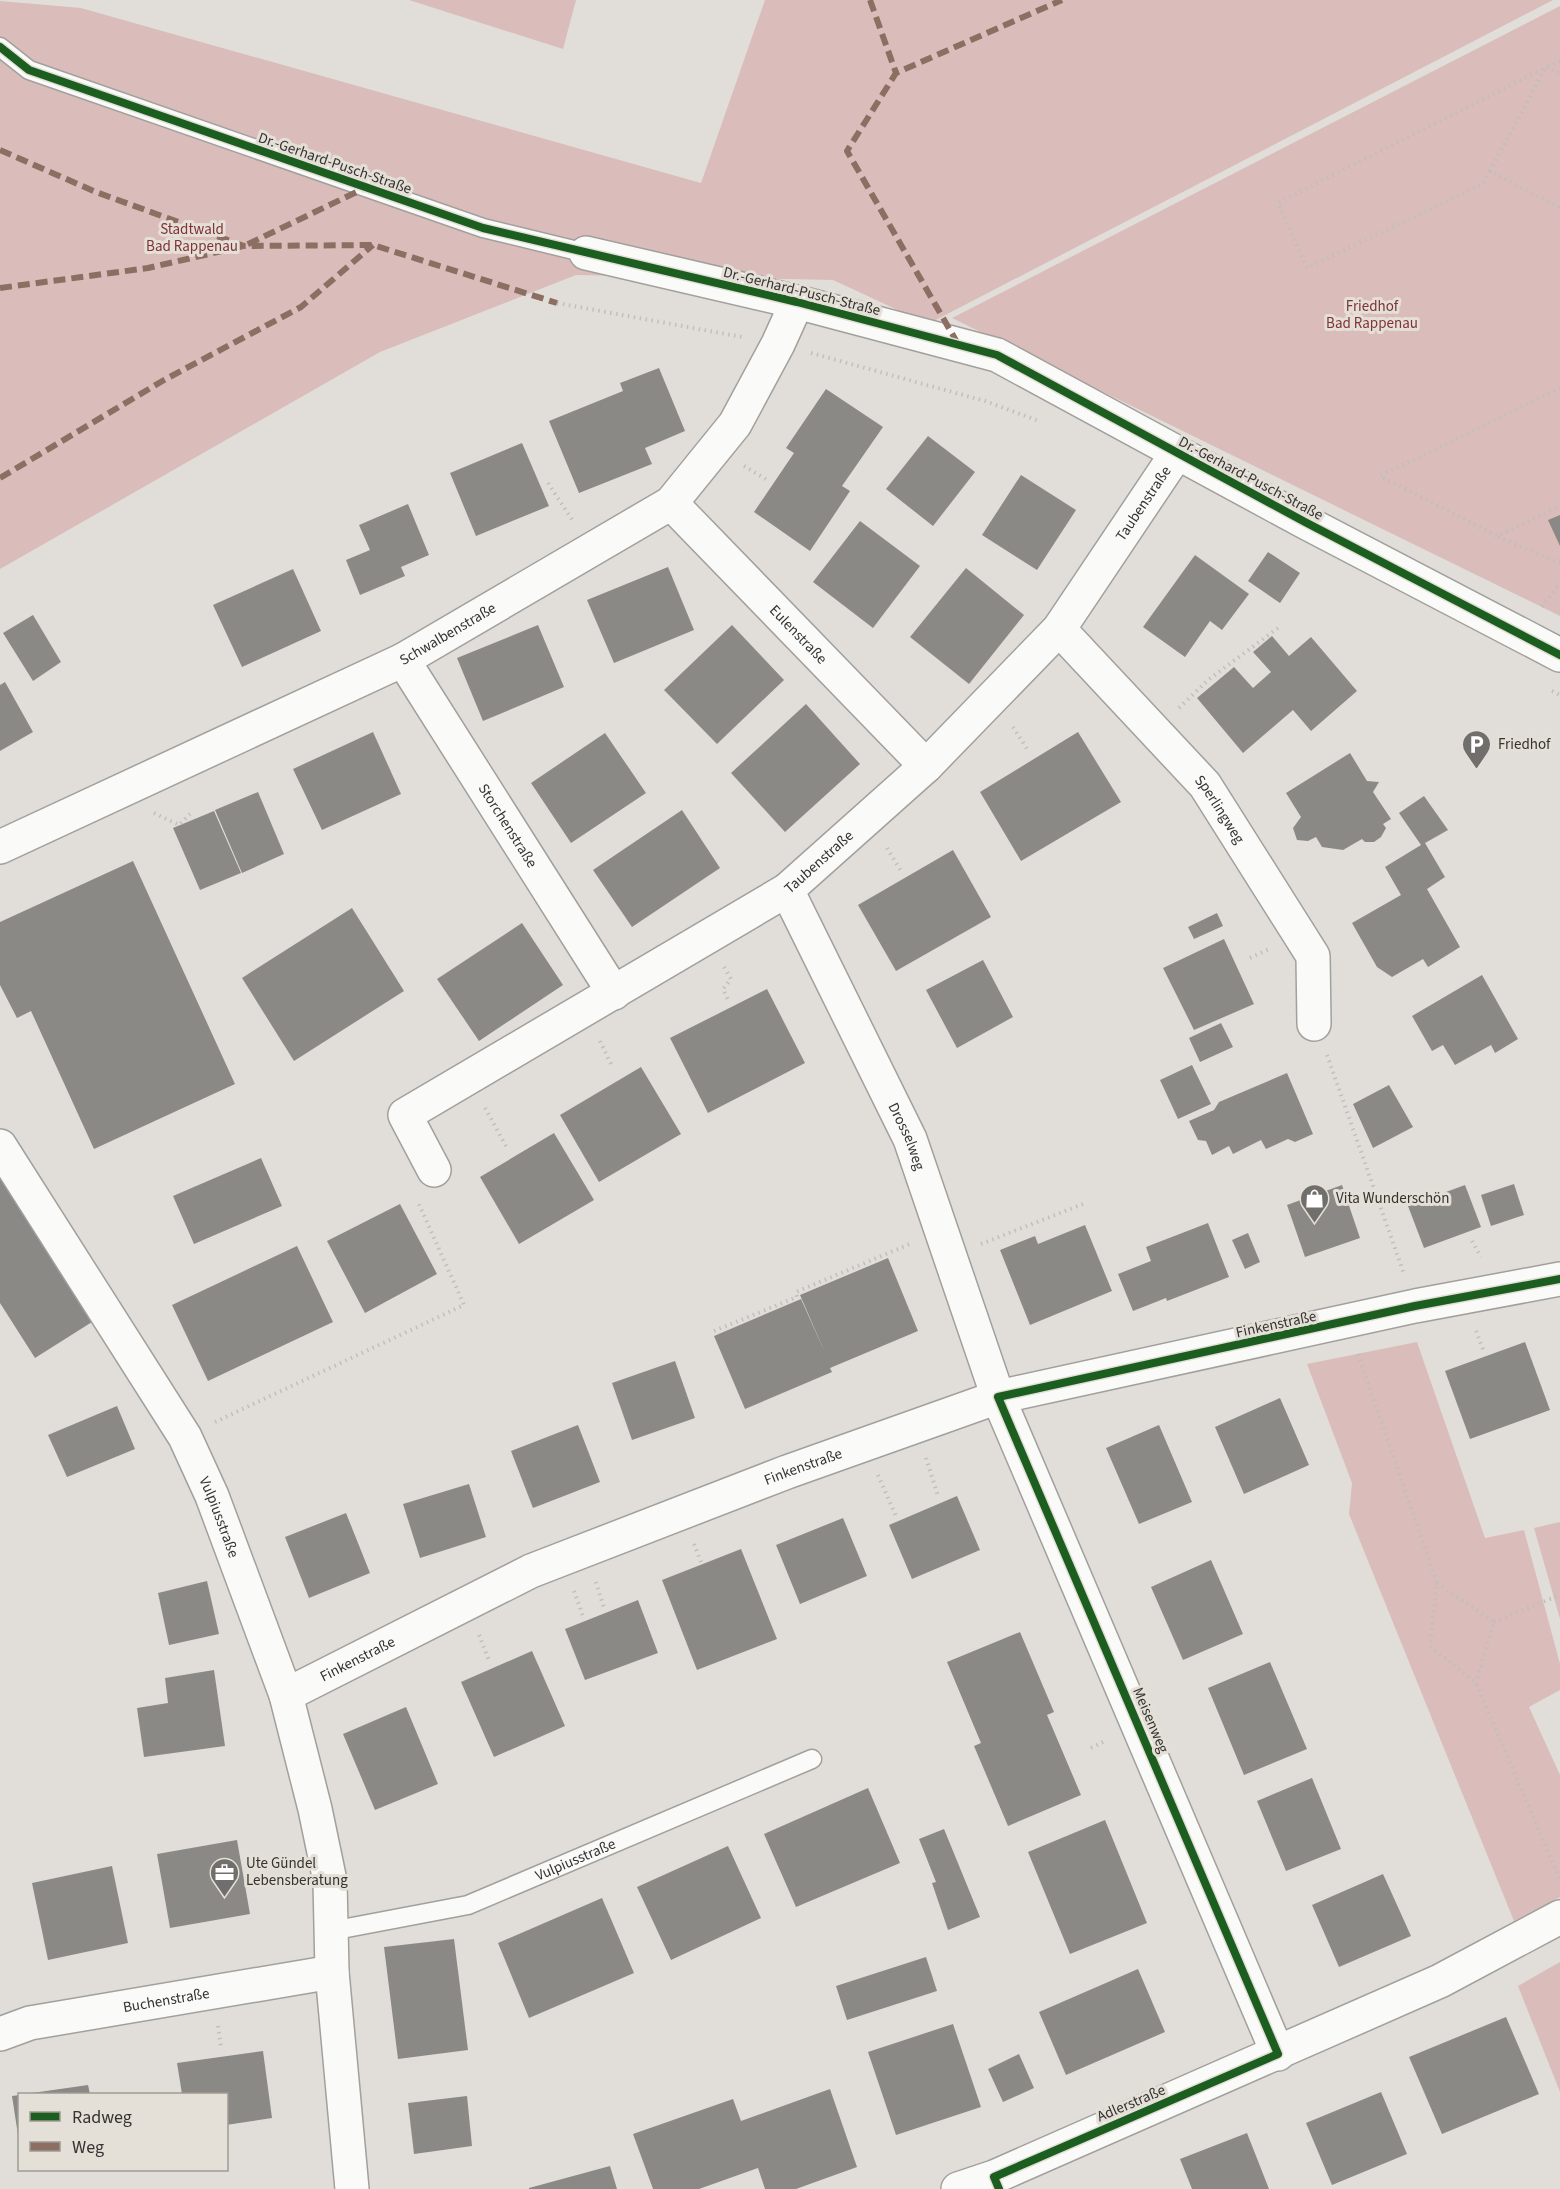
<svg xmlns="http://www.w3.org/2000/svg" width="1560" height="2189" font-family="'Source Sans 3',sans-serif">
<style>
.green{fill:#dabcba}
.building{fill:#8b8986}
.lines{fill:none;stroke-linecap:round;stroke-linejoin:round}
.lane-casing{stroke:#a2a09d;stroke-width:21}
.street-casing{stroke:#a2a09d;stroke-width:36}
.path{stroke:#c0bfbe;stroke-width:4;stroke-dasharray:1.5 4.5;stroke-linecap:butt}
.lane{stroke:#fafaf9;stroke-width:18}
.street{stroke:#fafaf9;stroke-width:33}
.quiet{stroke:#8d6e63;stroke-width:6;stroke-dasharray:12 6;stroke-linecap:butt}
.cycleway-casing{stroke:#e4dfd7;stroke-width:11}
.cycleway{stroke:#1b5e20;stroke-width:8}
.labels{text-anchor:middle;stroke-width:6;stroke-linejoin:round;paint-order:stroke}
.street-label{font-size:15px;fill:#353330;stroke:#e4dfd7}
.park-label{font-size:15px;fill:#803236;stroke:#e4dfd7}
.poi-label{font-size:15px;fill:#353330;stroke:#e4dfd7;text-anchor:start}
</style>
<rect width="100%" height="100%" fill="#e1deda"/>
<g class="green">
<polygon points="409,0 576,0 563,49"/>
<polygon points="765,0 1553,0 928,324 833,280 576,275 380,352 0,569 0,1 81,8 701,183"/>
<polygon points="1560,6 1560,616 952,318"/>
<polygon points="1417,1342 1485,1538 1524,1530 1560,1664 1560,1690 1529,1707 1560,1775 1560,1897 1514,1921 1349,1514 1352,1483 1307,1364"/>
<polygon points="1560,1522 1560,1619 1534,1528"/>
<polygon points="1560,1962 1560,2092 1518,1986"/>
</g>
<g class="building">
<polygon points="659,368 685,431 645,448 652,464 579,493 549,421 623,391 620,383"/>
<polygon points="826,389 883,427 842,486 850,491 810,551 754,512 794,453 786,448"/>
<polygon points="928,436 975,472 933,526 886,489"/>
<polygon points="522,443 549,506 476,536 450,473"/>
<polygon points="1021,475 1076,510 1037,570 982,535"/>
<polygon points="408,504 429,555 401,567 405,576 360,595 346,560 370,550 359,525"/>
<polygon points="1560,515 1560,546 1548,520"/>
<polygon points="860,521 920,566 873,628 813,582"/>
<polygon points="1268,552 1300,573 1280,603 1248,581"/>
<polygon points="1195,555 1249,594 1222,630 1210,621 1185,657 1143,627"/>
<polygon points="668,567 694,630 614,663 587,600"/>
<polygon points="966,568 1024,615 969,684 910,637"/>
<polygon points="293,569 321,631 242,667 213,605"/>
<polygon points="33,615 61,662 33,681 3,633"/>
<polygon points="538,625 564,687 483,721 457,658"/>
<polygon points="732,625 784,680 717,744 664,690"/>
<polygon points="1272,636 1289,656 1311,637 1357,691 1311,731 1293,710 1243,753 1197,698 1234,667 1253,688 1271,672 1253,652"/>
<polygon points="5,682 33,732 0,751 0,685"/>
<polygon points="806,704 860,764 785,832 731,773"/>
<polygon points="373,732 401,794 322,830 293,769"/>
<polygon points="1078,732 1121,802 1021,861 980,792"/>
<polygon points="605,733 646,793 571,843 531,783"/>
<polygon points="1350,753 1367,781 1379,782 1373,792 1391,819 1383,824 1386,828 1381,837 1374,842 1365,842 1362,839 1343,850 1322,847 1316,837 1308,841 1297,840 1293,828 1301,817 1286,793"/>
<polygon points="258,792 284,854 242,873 215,810"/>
<polygon points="1424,796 1448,830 1425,843 1445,877 1427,889 1460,947 1428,967 1423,959 1392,977 1377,967 1352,923 1401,895 1385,867 1421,845 1399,813"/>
<polygon points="682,810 720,868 632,927 593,870"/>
<polygon points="214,811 241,873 200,890 173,828"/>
<polygon points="953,850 991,917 896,971 858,905"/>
<polygon points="133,861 235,1084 94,1149 31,1011 17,1018 0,985 0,922"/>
<polygon points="352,908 404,991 294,1061 242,978"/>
<polygon points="1217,913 1223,926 1194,939 1188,927"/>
<polygon points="522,923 563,985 479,1041 437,979"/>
<polygon points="1224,939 1254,1004 1194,1030 1163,968"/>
<polygon points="983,960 1013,1017 957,1048 926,990"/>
<polygon points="1482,975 1518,1039 1495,1053 1491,1045 1455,1065 1443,1045 1432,1051 1412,1016"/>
<polygon points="767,989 805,1063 708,1113 670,1038"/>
<polygon points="1221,1023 1233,1047 1200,1062 1189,1038"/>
<polygon points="1192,1065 1211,1104 1178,1119 1160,1080"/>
<polygon points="641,1067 681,1134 599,1182 560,1115"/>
<polygon points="1287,1073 1313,1134 1295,1142 1288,1139 1266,1149 1261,1140 1233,1154 1229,1146 1212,1155 1206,1141 1198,1140 1189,1121 1214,1110 1219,1102"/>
<polygon points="1389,1085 1413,1127 1373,1148 1353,1104"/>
<polygon points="554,1133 594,1200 519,1244 480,1177"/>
<polygon points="261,1158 282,1206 194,1244 173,1196"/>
<polygon points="0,1178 92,1322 35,1358 0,1303"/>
<polygon points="1514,1184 1524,1215 1491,1226 1481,1195"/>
<polygon points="1342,1185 1360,1238 1305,1257 1287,1205"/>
<polygon points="1465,1185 1481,1227 1424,1248 1408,1206"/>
<polygon points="400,1204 437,1274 365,1313 327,1241"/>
<polygon points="1208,1223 1229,1277 1167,1301 1166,1298 1133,1311 1118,1274 1151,1261 1146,1247"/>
<polygon points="1085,1225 1112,1291 1030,1325 1000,1250 1035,1236 1038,1244"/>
<polygon points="1248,1233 1260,1262 1245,1269 1232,1240"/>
<polygon points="297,1246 333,1322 208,1381 172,1305"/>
<polygon points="888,1258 918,1331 830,1368 832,1372 745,1409 714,1336 801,1299 826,1355 800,1295"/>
<polygon points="1525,1342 1550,1410 1470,1439 1445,1371"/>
<polygon points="675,1361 695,1418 632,1440 612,1383"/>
<polygon points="1280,1398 1309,1465 1244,1494 1215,1427"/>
<polygon points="117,1406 135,1449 67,1477 48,1435"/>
<polygon points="578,1425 600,1482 533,1508 511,1451"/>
<polygon points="1159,1425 1192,1502 1139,1524 1106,1448"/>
<polygon points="469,1484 486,1537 420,1558 403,1504"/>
<polygon points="957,1496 980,1550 912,1579 889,1525"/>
<polygon points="346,1513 370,1573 309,1598 285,1537"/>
<polygon points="843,1518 867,1576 800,1604 776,1545"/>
<polygon points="741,1549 777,1639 697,1670 662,1580"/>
<polygon points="1211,1560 1243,1634 1183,1660 1151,1587"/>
<polygon points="207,1581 219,1634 169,1645 158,1593"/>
<polygon points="638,1600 658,1653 585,1680 565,1629"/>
<polygon points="1020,1632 1054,1712 1047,1715 1081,1795 1008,1826 974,1746 981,1743 947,1662"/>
<polygon points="532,1651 565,1726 494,1757 461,1682"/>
<polygon points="1270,1662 1307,1749 1244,1775 1208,1688"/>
<polygon points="214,1670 225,1746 144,1757 137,1708 168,1703 165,1678"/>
<polygon points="406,1707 438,1784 375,1810 343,1734"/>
<polygon points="1312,1778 1341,1849 1286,1871 1257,1801"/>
<polygon points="868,1788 900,1863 796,1907 764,1834"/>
<polygon points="1105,1820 1147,1923 1070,1954 1028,1852"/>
<polygon points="944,1829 980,1917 948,1930 932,1883 936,1882 919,1839"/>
<polygon points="237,1840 250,1914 170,1928 157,1854"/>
<polygon points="728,1846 761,1918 671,1960 637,1887"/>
<polygon points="112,1866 128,1943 48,1960 32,1883"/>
<polygon points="1383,1874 1411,1936 1339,1967 1312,1905"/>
<polygon points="602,1898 634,1973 529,2018 498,1943"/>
<polygon points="454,1939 468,2050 398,2059 384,1947"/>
<polygon points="926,1957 937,1991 847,2020 836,1986"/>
<polygon points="1138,1969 1165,2032 1066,2075 1039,2012"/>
<polygon points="1506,2017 1539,2094 1442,2134 1409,2057"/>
<polygon points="953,2024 981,2107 896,2135 868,2052"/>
<polygon points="263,2051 272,2118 226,2125 226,2094 182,2094 177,2063"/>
<polygon points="1019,2054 1034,2088 1003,2102 988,2069"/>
<polygon points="88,2085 90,2094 32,2094 32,2093"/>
<polygon points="830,2089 857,2167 796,2189 765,2189 758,2168 699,2189 653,2189 633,2134 733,2099 741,2121"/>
<polygon points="1381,2092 1407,2154 1332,2185 1306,2123"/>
<polygon points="20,2095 20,2135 18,2135 12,2096"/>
<polygon points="467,2096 472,2146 414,2154 408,2103"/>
<polygon points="1247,2133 1269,2189 1192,2189 1180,2159"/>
<polygon points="610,2166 617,2189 529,2189 529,2188"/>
</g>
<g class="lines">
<defs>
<g id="lane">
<polyline points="0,47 29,70 483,228 586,253"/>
<path id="s1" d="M331 1931 468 1905 812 1759"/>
</g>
<g id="street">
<polyline points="586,253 797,302 997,355 1305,522 1560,655"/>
<path id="s2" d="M671 503 926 766"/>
<path id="s3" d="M1059 629 1205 785 1313 956 1314 1024"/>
<path id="s4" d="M403 660 614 993"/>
<path id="s5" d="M0 847 403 660 671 503 735 424 778 344 797 302"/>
<path id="s6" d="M787 890 910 1139 998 1397 1278 2054"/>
<path id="s7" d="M0 1146 185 1437 212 1496 286 1695 315 1809 330 1881 332 1972 352 2189"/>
<path id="s8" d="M434 1170 405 1115 787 890 926 766 1059 629 1177 453"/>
<path id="s9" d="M286 1695 531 1571 787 1472 998 1397 1415 1306 1560 1279"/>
<path id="s10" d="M0 2034 30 2023 332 1972"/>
<polyline points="958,2189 994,2177 1440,1981 1560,1917"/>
</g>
</defs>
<use href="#lane" class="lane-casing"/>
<use href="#street" class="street-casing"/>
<g class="path">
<polyline points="1560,61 1546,67 1490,171 1560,208"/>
<polyline points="1490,171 1483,184 1307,268 1278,203 1546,67 1560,73"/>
<polyline points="557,303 742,337"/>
<polyline points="811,353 985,401 1039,421"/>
<polyline points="1560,388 1380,476 1497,536 1560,506"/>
<polyline points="744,466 769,481"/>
<polyline points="548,483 573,521"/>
<polyline points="1498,537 1560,563"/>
<polyline points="1542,607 1560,583"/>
<polyline points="1552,691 1560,695"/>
<polyline points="1179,708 1208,680 1278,628"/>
<polyline points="1013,727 1029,752"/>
<polyline points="154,813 179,825 190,814"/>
<polyline points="887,848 901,871"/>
<polyline points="1250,958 1269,949"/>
<polyline points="724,967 731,979 723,989 729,1002"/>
<polyline points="600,1041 611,1064"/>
<polyline points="1327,1055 1404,1274"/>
<polyline points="485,1108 508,1150"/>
<polyline points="1472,1241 1481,1257"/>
<polyline points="981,1244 1083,1204"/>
<polyline points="714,1331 797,1297 796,1292 910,1244"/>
<polyline points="1476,1331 1484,1352"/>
<polyline points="1358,1354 1437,1583 1430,1646 1476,1683 1560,1880"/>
<polyline points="215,1422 464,1305 418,1202"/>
<polyline points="926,1458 938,1496"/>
<polyline points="878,1475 896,1516"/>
<polyline points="694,1544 701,1562"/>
<polyline points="596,1582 604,1608"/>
<polyline points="1437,1583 1494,1622 1476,1683"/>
<polyline points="574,1591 583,1616"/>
<polyline points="1494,1622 1560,1595"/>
<polyline points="479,1635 490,1663"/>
<polyline points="1091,1748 1105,1741"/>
<polyline points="218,2026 221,2048"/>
</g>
<use href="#lane" class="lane"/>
<use href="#street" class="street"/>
<g class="quiet">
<polyline points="870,0 896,73"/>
<polyline points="0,150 96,192 244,246 373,245 557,303"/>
<polyline points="0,288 148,268 244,246 365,188"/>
<polyline points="958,344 847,151 896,73 1062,0"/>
<polyline points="0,478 164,380 301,307 373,245"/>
</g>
<defs>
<g id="cycleway">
<polyline points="0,47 29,70 483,228 797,302 997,355 1305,522 1560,655"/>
<polyline points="999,2189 994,2177 1278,2054 998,1397 1415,1306 1560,1279"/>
</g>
</defs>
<use href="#cycleway" class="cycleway-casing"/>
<use href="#cycleway" class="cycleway"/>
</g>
<defs>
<symbol id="parking-pin" viewBox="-11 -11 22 30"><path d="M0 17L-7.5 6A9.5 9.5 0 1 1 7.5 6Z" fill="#716f6c" stroke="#e4dfd7"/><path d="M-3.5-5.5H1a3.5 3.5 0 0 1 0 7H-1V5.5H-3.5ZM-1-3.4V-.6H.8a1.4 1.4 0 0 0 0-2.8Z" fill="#fff"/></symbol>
<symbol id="shop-pin" viewBox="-11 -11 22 30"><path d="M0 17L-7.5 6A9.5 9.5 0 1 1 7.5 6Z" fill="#716f6c" stroke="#e4dfd7"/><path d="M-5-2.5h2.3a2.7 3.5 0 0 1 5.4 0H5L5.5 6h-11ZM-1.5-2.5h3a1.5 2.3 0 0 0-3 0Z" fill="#fff"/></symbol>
<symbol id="office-pin" viewBox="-11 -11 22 30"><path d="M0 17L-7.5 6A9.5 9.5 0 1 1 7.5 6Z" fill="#716f6c" stroke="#e4dfd7"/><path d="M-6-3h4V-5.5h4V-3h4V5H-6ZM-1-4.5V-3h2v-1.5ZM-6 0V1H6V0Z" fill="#fff"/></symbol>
</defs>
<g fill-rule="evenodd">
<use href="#parking-pin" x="1460" y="728" width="33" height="45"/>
<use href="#shop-pin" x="1298" y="1182" width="33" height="45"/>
<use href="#office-pin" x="208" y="1856" width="33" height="45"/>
</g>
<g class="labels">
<g class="street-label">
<text transform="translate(335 163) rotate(19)" y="5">Dr.-Gerhard-Pusch-Straße</text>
<text transform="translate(802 291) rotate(14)" y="5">Dr.-Gerhard-Pusch-Straße</text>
<text transform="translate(1251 478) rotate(28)" y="5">Dr.-Gerhard-Pusch-Straße</text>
<text dy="5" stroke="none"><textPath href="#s8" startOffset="1034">Taubenstraße</textPath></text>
<text dy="5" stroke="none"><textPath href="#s5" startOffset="496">Schwalbenstraße</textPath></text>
<text dy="5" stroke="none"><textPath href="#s2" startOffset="183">Eulenstraße</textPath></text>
<text dy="5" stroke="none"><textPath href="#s3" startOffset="242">Sperlingweg</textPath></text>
<text dy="5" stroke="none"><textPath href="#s4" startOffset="196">Storchenstraße</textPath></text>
<text dy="5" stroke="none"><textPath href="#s8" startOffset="548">Taubenstraße</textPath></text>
<text dy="5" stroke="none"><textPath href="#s6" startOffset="274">Drosselweg</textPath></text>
<text transform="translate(1276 1324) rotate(-12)" y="5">Finkenstraße</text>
<text dy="5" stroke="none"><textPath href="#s9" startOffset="566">Finkenstraße</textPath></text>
<text dy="5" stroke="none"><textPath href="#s7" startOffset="432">Vulpiusstraße</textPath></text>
<text dy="5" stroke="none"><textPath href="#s9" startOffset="80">Finkenstraße</textPath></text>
<text transform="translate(1151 1720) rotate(67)" y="5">Meisenweg</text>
<text dy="5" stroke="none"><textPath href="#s1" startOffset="256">Vulpiusstraße</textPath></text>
<text dy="5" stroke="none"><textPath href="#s10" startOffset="170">Buchenstraße</textPath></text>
<text transform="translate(1131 2103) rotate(-23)" y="5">Adlerstraße</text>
</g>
<g class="park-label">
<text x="192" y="234">Stadtwald<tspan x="192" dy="17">Bad Rappenau</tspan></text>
<text x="1372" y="311">Friedhof<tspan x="1372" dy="17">Bad Rappenau</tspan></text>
</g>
<g class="poi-label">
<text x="1498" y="749">Friedhof</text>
<text x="1336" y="1203">Vita Wunderschön</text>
<text x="246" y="1868">Ute Gündel<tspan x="246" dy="17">Lebensberatung</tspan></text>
</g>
</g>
<rect x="18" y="2093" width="210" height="78" fill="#e4dfd7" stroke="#9e9a94" stroke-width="1.5"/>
<rect x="30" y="2112" width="30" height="9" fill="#1b5e20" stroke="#9e9a94" stroke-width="1.5"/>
<text x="72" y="2123" font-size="18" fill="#353330">Radweg</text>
<rect x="30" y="2142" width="30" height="9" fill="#8d6e63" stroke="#9e9a94" stroke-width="1.5"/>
<text x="72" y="2153" font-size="18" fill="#353330">Weg</text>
</svg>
